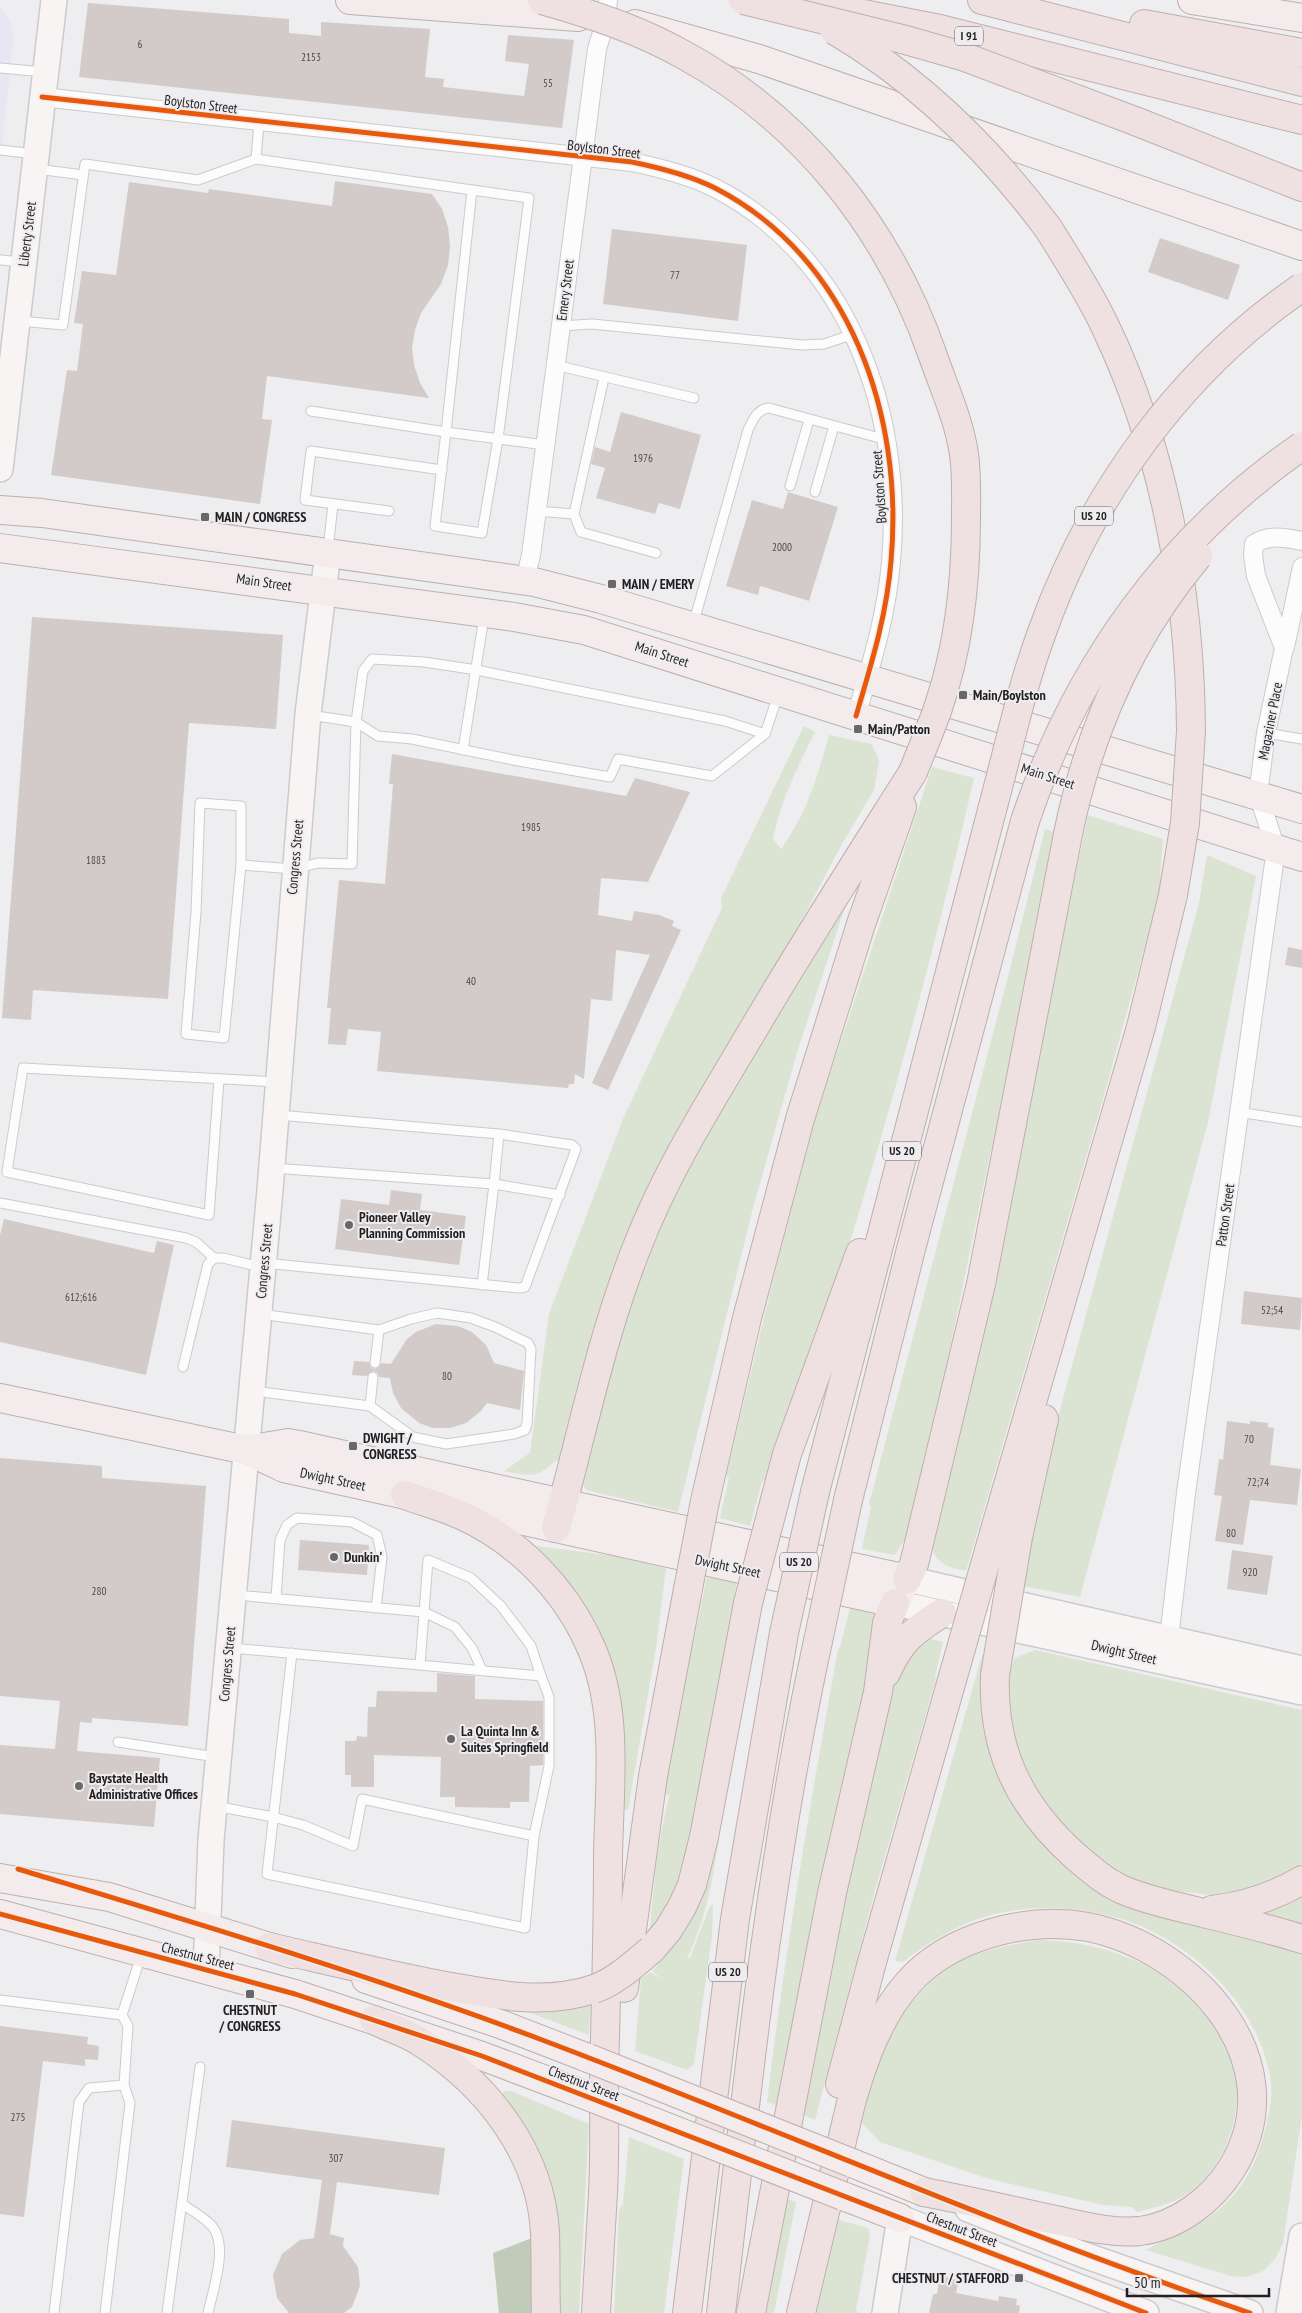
<svg xmlns="http://www.w3.org/2000/svg" width="1302" height="2313" font-family="'PT Sans Narrow',sans-serif">
<style>
.industrial{fill:#eae5f2}
.green{fill:#dbe4d3}
.forest{fill:#c1cbb9}
.building{fill:#d3cbca}
.lines{fill:none;stroke-linecap:round;stroke-linejoin:round}
.service-casing{stroke:#cbcbcd;stroke-width:11}
.minor-casing{stroke:#cbcbcd;stroke-width:20}
.secondary-casing{stroke:#cbcbcd;stroke-width:28}
.primary-casing{stroke:#beafaf;stroke-width:30}
.motorway-casing{stroke:#beafaf;stroke-width:30}
.service{stroke:#fcfcfd;stroke-width:9}
.minor{stroke:#fcfcfd;stroke-width:18}
.secondary{stroke:#f8f4f4;stroke-width:25}
.primary{stroke:#f4ecec;stroke-width:28}
.motorway{stroke:#efe1e1;stroke-width:28}
.primary-bridge-casing{stroke:#beafaf;stroke-width:30;stroke-linecap:butt}
.motorway-bridge-casing{stroke:#beafaf;stroke-width:30;stroke-linecap:butt}
.primary-bridge{stroke:#f4ecec;stroke-width:28}
.motorway-bridge{stroke:#efe1e1;stroke-width:28}
.cycleway-casing{stroke:#efecf0;stroke-width:8}
.cycleway{stroke:#e8590c;stroke-width:5}
.poi-dot{fill:#686769;stroke:#efecf0;stroke-width:2}
.labels{text-anchor:middle;stroke-width:4;stroke-linejoin:round;paint-order:stroke}
.number-label{font-size:11px;fill:#4d4a4b}
.shield{fill:#efecf0;stroke:#5e5c5f;stroke-width:1}
.shield-label{font-size:12px;font-weight:bold;fill:#201f21}
.street-label{font-size:14px;fill:#201f21;stroke:#efecf0}
.poi-label{font-size:14px;font-weight:bold;fill:#201f21;stroke:#efecf0;text-anchor:start}
</style>
<rect width="100%" height="100%" fill="#eeedef"/>
<polygon class="industrial" points="0,8 10,20 14,34 0,164"/>
<g class="green">
<path d="M804 726 815 732C798 767 780 801 773 839L781 849C806 815 818 776 829 735L872 744 879 761 874 790 842 844 806 912 696 1106 566 1451 559 1461H555C538 1479 527 1476 504 1471L530 1453 549 1314 623 1119 722 908 721 898Z"/>
<path d="M932 767 974 778C936 946 890 1113 839 1278L817 1327 766 1479 762 1482 750 1526 720 1518 729 1477 726 1476 775 1272 816 1116Z"/>
<path d="M1088 815 1163 839 1159 895 1105 1092 966 1571C947 1567 938 1565 931 1546Z"/>
<polygon points="1045,829 1057,833 997,1144 991,1149 936,1417 904,1541 895,1555 862,1549 871,1507 869,1504 1010,969"/>
<polygon points="1207,855 1256,876 1208,1122 1080,1597 1023,1586 1031,1531 1050,1446 1199,903"/>
<polygon points="847,901 798,1049 753,1208 678,1512 586,1490 581,1480 619,1334 650,1251 680,1183 771,1018"/>
<path d="M536 1546 615 1556 666 1568 656 1648 628 1810 622 1809C617 1754 618 1686 601 1635 589 1602 560 1572 536 1546Z"/>
<polygon points="707,1577 737,1581 685,1871 676,1894 649,1936 657,1855 669,1795 665,1793 676,1724"/>
<path d="M850 1608 873 1614 879 1622 785 2109 767 2102C785 1950 811 1799 838 1649L840 1647Z"/>
<polygon points="923,1637 943,1642 935,1677 936,1679 876,1887 815,2120 803,2115 877,1732 889,1690"/>
<polygon points="1035,1650 1302,1710 1302,1863 1289,1875 1257,1889 1213,1895 1163,1890 1120,1875 1094,1860 1031,1792 1012,1745 1005,1700 1008,1675 1015,1658"/>
<path d="M982 1655 986 1656C984 1667 982 1679 981 1690 980 1701 983 1713 985 1724 996 1799 1039 1853 1102 1892L1302 1949V2115L1283 2243 1275 2259 1263 2271 1246 2277 1231 2276 1146 2250C1160 2241 1176 2238 1190 2229 1208 2219 1227 2205 1239 2188 1251 2173 1259 2153 1264 2134 1268 2118 1273 2099 1271 2082 1261 2012 1204 1954 1141 1926 1101 1910 1054 1904 1011 1911 971 1916 934 1938 903 1962L895 1961Z"/>
<path d="M723 1808C716 1860 710 1911 687 1958H690L709 1908 713 1905 712 1936 694 2064 687 2070 635 2051 641 1979 651 1972 662 1980 653 1971 680 1938 696 1908Z"/>
<polygon points="1302,1893 1302,1926 1255,1915"/>
<path d="M1039 1940C1086 1941 1133 1954 1172 1981 1193 1997 1218 2028 1229 2052 1249 2097 1231 2159 1193 2190 1177 2203 1156 2207 1137 2212L1132 2207 1103 2205 986 2178 880 2142 861 2122 856 2112C865 2089 872 2063 884 2042 900 2014 933 1973 962 1960 987 1949 1013 1944 1039 1940Z"/>
<polygon points="590,2003 589,2035 523,2010"/>
<polygon points="505,2091 511,2091 589,2124 579,2313 560,2313 556,2241 501,2095"/>
<polygon points="629,2137 684,2159 664,2313 614,2313 619,2209 623,2204"/>
<polygon points="787,2199 796,2202 774,2313 766,2313"/>
<polygon points="832,2218 868,2228 870,2236 856,2310 858,2313 812,2313"/>
</g>
<polygon class="forest" points="532,2238 537,2313 499,2313 493,2253"/>
<g class="building">
<polygon points="88,3 289,19 289,33 321,36 321,22 430,29 425,77 444,79 443,87 524,96 529,64 505,61 508,35 574,40 562,128 79,77"/>
<polygon points="335,181 432,194 442,209 448,227 450,246 448,265 441,284 421,313 415,330 412,348 414,365 420,383 429,398 267,376 262,419 272,420 260,504 51,475 67,370 77,371 83,324 74,323 82,271 116,275 129,182 208,193 209,189 332,206"/>
<polygon points="612,229 747,245 738,321 603,304"/>
<polygon points="1160,238 1240,265 1228,300 1148,272"/>
<polygon points="621,412 701,435 680,509 659,503 655,514 596,498 605,468 591,464 595,447 610,452"/>
<polygon points="788,492 838,507 809,601 760,586 758,595 726,586 752,500 783,509"/>
<polygon points="32,617 283,635 276,729 189,723 168,999 33,990 31,1020 2,1018"/>
<polygon points="392,754 626,796 635,778 690,792 648,882 601,878 598,915 632,921 634,911 659,915 674,921 672,926 681,930 608,1090 592,1083 650,955 616,950 612,1001 591,999 584,1079 575,1074 574,1084 569,1084 568,1088 377,1071 381,1032 348,1029 346,1045 328,1044 331,1008 327,1008 339,880 385,884 393,784 389,784"/>
<polygon points="1288,947 1302,950 1302,968 1285,965"/>
<polygon points="391,1190 422,1194 420,1210 466,1216 459,1265 335,1249 341,1199 389,1205"/>
<polygon points="4,1219 154,1253 157,1241 174,1245 146,1375 0,1342 0,1235"/>
<polygon points="1244,1291 1302,1298 1300,1330 1241,1324"/>
<polygon points="436,1324 458,1326 472,1332 486,1345 494,1363 524,1371 520,1410 487,1403 481,1411 466,1423 450,1428 433,1428 419,1423 401,1408 393,1393 390,1378 379,1377 377,1372 373,1371 367,1376 352,1375 354,1361 369,1362 371,1368 375,1369 381,1363 391,1364 407,1339 416,1332"/>
<polygon points="1227,1421 1250,1424 1250,1421 1268,1423 1268,1427 1274,1428 1270,1465 1301,1469 1297,1505 1250,1500 1243,1545 1215,1541 1222,1496 1214,1495 1219,1459 1223,1460"/>
<polygon points="0,1458 102,1466 102,1478 206,1486 188,1726 92,1718 92,1723 80,1722 77,1751 160,1758 154,1827 0,1814 0,1745 55,1749 60,1701 0,1696"/>
<polygon points="300,1540 369,1545 367,1575 298,1570"/>
<polygon points="1232,1550 1273,1556 1267,1595 1227,1589"/>
<polygon points="437,1673 475,1676 475,1699 543,1701 543,1765 530,1766 529,1802 510,1802 510,1808 455,1807 455,1797 440,1797 441,1757 374,1755 374,1787 351,1787 351,1775 345,1775 345,1741 356,1741 357,1736 367,1737 368,1707 376,1707 377,1691 437,1692"/>
<polygon points="0,2026 88,2037 87,2044 99,2046 98,2060 85,2059 85,2066 43,2061 24,2217 0,2214"/>
<polygon points="232,2120 445,2148 439,2195 337,2182 330,2234 344,2238 343,2246 358,2267 360,2286 352,2307 344,2313 289,2313 277,2298 273,2275 282,2254 300,2240 314,2238 322,2180 226,2167"/>
<polygon points="940,2276 959,2280 956,2293 998,2301 999,2296 1017,2299 1016,2305 1020,2306 1019,2313 929,2313 933,2294 937,2294"/>
</g>
<g class="lines">
<defs>
<g id="service">
<polyline points="0,68 44,72"/>
<polyline points="0,150 35,154"/>
<polyline points="256,159 259,122"/>
<polyline points="37,169 83,175"/>
<polyline points="0,260 23,262"/>
<polyline points="20,321 63,325 85,164 198,180 256,159 472,190 446,432 545,445"/>
<polyline points="560,326 592,324 802,345 824,344 854,334"/>
<polyline points="555,365 694,398"/>
<polyline points="311,411 446,432 435,526 482,533 498,439 529,198 472,190"/>
<polyline points="790,486 809,420"/>
<polyline points="815,492 834,426"/>
<polyline points="389,511 305,500 311,451 442,470"/>
<polyline points="536,511 574,514 581,532 656,553"/>
<polyline points="574,514 604,378"/>
<polyline points="328,550 333,504"/>
<path d="M693 625 748 430C753 420 757 409 769 408L887 440"/>
<polyline points="310,715 356,722 378,736 412,739 513,760 610,777 618,759 712,776 765,734 778,695"/>
<polyline points="1266,733 1302,739"/>
<polyline points="463,750 484,617"/>
<polygon points="200,803 241,806 241,865 224,1038 186,1034 196,912"/>
<polyline points="241,865 294,869 318,863 352,864 356,722 363,671 372,659 424,662 477,670 725,721 765,734"/>
<polyline points="219,1079 209,1215 7,1172 23,1068 278,1082"/>
<polyline points="1238,1112 1302,1122"/>
<polyline points="272,1168 494,1184 499,1134 278,1115"/>
<polyline points="0,1203 186,1238 196,1242 214,1258"/>
<polyline points="264,1263 519,1288 525,1287 576,1149 572,1145 499,1134"/>
<polyline points="482,1285 494,1184 560,1195"/>
<polyline points="375,1363 379,1330"/>
<polyline points="183,1367 208,1264 214,1258 223,1258 261,1267"/>
<polyline points="254,1391 370,1406 413,1437 446,1444 514,1434 525,1430 527,1424 531,1349 528,1343 495,1327 471,1318 437,1313 411,1319 379,1330 260,1314"/>
<polyline points="370,1406 373,1377"/>
<polyline points="236,1595 424,1612 455,1627 472,1648 482,1670"/>
<polyline points="276,1598 280,1540 287,1525 297,1518 352,1522 377,1535 382,1557 376,1608"/>
<polyline points="231,1648 541,1676 531,1646 501,1606 471,1578 428,1560 420,1665"/>
<polyline points="118,1742 216,1757"/>
<polyline points="215,1806 273,1817 303,1825 353,1846 362,1799 534,1836 525,1928 267,1874 292,1653"/>
<polyline points="534,1836 549,1766 549,1697 541,1676"/>
<polyline points="0,2000 122,2015 128,2026 124,2085 130,2103 105,2313"/>
<polyline points="122,2015 141,1956"/>
<path d="M182 2204C191 2210 202 2216 210 2224 230 2242 213 2290 208 2313"/>
<polyline points="54,2313 79,2102 89,2088 124,2085"/>
<polyline points="167,2313 200,2067"/>
</g>
<g id="minor">
<path d="M42 97 632 162C661 168 689 175 715 188 851 258 904 417 891 561 887 614 871 665 856 716"/>
<polyline points="525,580 531,555 597,49 606,19 608,0"/>
<polyline points="1285,647 1302,567"/>
<path d="M1169 1638 1186 1493 1276 849 1258 794 1266 733 1284 648 1256 576 1253 555 1254 544C1269 534 1286 538 1302 541"/>
</g>
<g id="secondary">
<polyline points="0,469 54,0"/>
<polyline points="907,1579 1302,1669"/>
<polyline points="895,1603 1302,1692"/>
<polyline points="206,1970 211,1840 270,1190 308,714 328,552"/>
<polyline points="968,2209 1084,2255 1250,2313"/>
<polyline points="885,2313 900,2218 1146,2313"/>
<polyline points="1289,2313 1302,2236"/>
</g>
<g id="primary">
<polyline points="350,0 578,17"/>
<polyline points="1192,0 1302,18"/>
<polyline points="635,24 759,59 1302,246"/>
<polyline points="0,510 42,513 534,582 601,599 1302,809"/>
<polyline points="0,548 514,617 584,630 1302,857"/>
<polyline points="0,1398 246,1450 284,1468 895,1603 907,1579 299,1445 288,1443 246,1450"/>
<polyline points="0,1878 109,1897 292,1954"/>
<polyline points="0,1914 295,1994 482,2056 585,2095"/>
<polyline points="366,1979 500,2024 588,2058"/>
<polyline points="852,2163 924,2192"/>
<polyline points="843,2196 900,2218"/>
</g>
<g id="motorway">
<polyline points="792,0 940,29 1302,120"/>
<polyline points="982,0 1302,82"/>
<polyline points="1144,24 1302,53"/>
<polyline points="1135,121 1302,187"/>
<path d="M1048 228C1068 260 1089 292 1105 326 1165 451 1190 593 1191 731"/>
<polyline points="815,1492 992,810"/>
<path d="M405 1495C424 1502 443 1507 461 1515 517 1540 564 1588 589 1643 620 1708 609 1787 608 1857 608 1929 606 2001 604 2074 604 2113 605 2153 603 2193 601 2233 598 2273 596 2313"/>
<polyline points="848,1500 912,1245 1025,821"/>
<polyline points="705,1501 747,1318 800,1119 861,924 902,807"/>
<polyline points="771,1515 787,1454 860,1253"/>
<path d="M556 1528C582 1435 601 1337 637 1247 666 1172 709 1104 750 1035 802 946 858 859 913 772"/>
<polyline points="994,1533 1141,1027 1173,895"/>
<polyline points="1018,1537 1044,1419"/>
<polyline points="907,1579 914,1564 981,1284 1068,834"/>
<path d="M886 1673C900 1641 913 1631 942 1613"/>
<path d="M995 1675C992 1750 1019 1805 1074 1855 1089 1868 1105 1882 1123 1890 1149 1901 1176 1906 1203 1913 1237 1921 1269 1929 1302 1939"/>
<path d="M1212 1910C1244 1906 1274 1897 1302 1880"/>
<path d="M269 1947C326 1960 383 1974 440 1985 492 1994 542 2006 594 1989"/>
<polyline points="651,1950 668,1930 682,1907 692,1885 704,1837 748,1603"/>
<polyline points="624,1988 653,1776 688,1589"/>
<path d="M374 2020C389 2028 408 2033 422 2043 487 2085 541 2153 545 2233 546 2260 545 2286 546 2313"/>
<polyline points="840,2084 872,1962 952,1680"/>
<polyline points="687,2313 735,1919 784,1633"/>
<path d="M721 2313C747 2088 770 1862 818 1641"/>
<polyline points="751,2313 832,1893 878,1692 887,1623 895,1603"/>
<path d="M801 2313 851 2103C863 2061 879 2015 909 1982 950 1936 1027 1916 1088 1927 1193 1948 1297 2061 1232 2168 1212 2200 1178 2226 1140 2231 1109 2234 1076 2224 1046 2218 1006 2209 965 2200 924 2192"/>
</g>
</defs>
<use href="#service" class="service-casing"/>
<use href="#minor" class="minor-casing"/>
<use href="#secondary" class="secondary-casing"/>
<use href="#primary" class="primary-casing"/>
<use href="#motorway" class="motorway-casing"/>
<use href="#service" class="service"/>
<use href="#minor" class="minor"/>
<use href="#secondary" class="secondary"/>
<use href="#primary" class="primary"/>
<use href="#motorway" class="motorway"/>
<defs>
<g id="primary-bridge">
<polyline points="588,2058 852,2163"/>
<polyline points="585,2095 843,2196"/>
</g>
<g id="motorway-bridge">
<path d="M542 0C591 14 640 30 684 55 803 120 889 229 933 356 944 388 959 420 964 454 967 475 966 497 966 518 966 582 959 647 938 708 931 729 921 751 913 772"/>
<polyline points="743,0 902,39 962,56 1135,121"/>
<path d="M834 30C919 80 989 149 1048 228"/>
<path d="M992 810C1008 751 1021 689 1042 632 1091 494 1181 370 1302 287"/>
<path d="M1025 821C1076 668 1169 538 1302 446"/>
<path d="M1068 834C1089 731 1130 637 1198 556"/>
<polyline points="1173,895 1185,823 1191,731"/>
<polyline points="688,1589 705,1501"/>
<polyline points="748,1603 771,1515"/>
<polyline points="784,1633 815,1492"/>
<polyline points="818,1641 848,1500"/>
<polyline points="995,1675 1018,1537"/>
<polyline points="952,1680 994,1533"/>
<path d="M594 1989C615 1982 634 1964 651 1950"/>
</g>
</defs>
<use href="#primary-bridge" class="primary-bridge-casing"/>
<use href="#motorway-bridge" class="motorway-bridge-casing"/>
<use href="#primary-bridge" class="primary-bridge"/>
<use href="#motorway-bridge" class="motorway-bridge"/>
<defs>
<g id="cycleway">
<path d="M42 97 632 162C661 168 689 175 715 188 851 258 904 417 891 561 887 614 871 665 856 716"/>
<path d="M18 1869C192 1922 367 1974 537 2038 776 2128 1008 2231 1250 2313"/>
<polyline points="0,1914 295,1994 482,2056 1146,2313"/>
</g>
</defs>
<use href="#cycleway" class="cycleway-casing"/>
<use href="#cycleway" class="cycleway"/>
</g>
<g class="poi-dot">
<rect x="200" y="512" width="10" height="10" rx="2.5"/>
<rect x="607" y="579" width="10" height="10" rx="2.5"/>
<rect x="958" y="690" width="10" height="10" rx="2.5"/>
<rect x="853" y="724" width="10" height="10" rx="2.5"/>
<circle cx="349" cy="1225" r="5"/>
<rect x="348" y="1441" width="10" height="10" rx="2.5"/>
<circle cx="334" cy="1557" r="5"/>
<circle cx="451" cy="1739" r="5"/>
<circle cx="79" cy="1786" r="5"/>
<rect x="245" y="1989" width="10" height="10" rx="2.5"/>
<rect x="1014" y="2273" width="10" height="10" rx="2.5"/>
</g>
<g class="labels">
<g class="number-label">
<text x="140" y="48">6</text>
<text x="311" y="61">2153</text>
<text x="548" y="87">55</text>
<text x="675" y="279">77</text>
<text x="643" y="462">1976</text>
<text x="782" y="551">2000</text>
<text x="531" y="831">1985</text>
<text x="96" y="864">1883</text>
<text x="471" y="985">40</text>
<text x="81" y="1301">612;616</text>
<text x="1272" y="1314">52;54</text>
<text x="447" y="1380">80</text>
<text x="1249" y="1443">70</text>
<text x="1258" y="1486">72;74</text>
<text x="1231" y="1537">80</text>
<text x="1250" y="1576">920</text>
<text x="99" y="1595">280</text>
<text x="18" y="2121">275</text>
<text x="336" y="2162">307</text>
</g>
<g class="shield">
<rect x="955" y="26.5" width="28" height="19" rx="4"/>
<rect x="1075" y="506.5" width="38" height="19" rx="4"/>
<rect x="883" y="1141.5" width="38" height="19" rx="4"/>
<rect x="780" y="1552.5" width="38" height="19" rx="4"/>
<rect x="709" y="1962.5" width="38" height="19" rx="4"/>
</g>
<g class="shield-label">
<text x="969" y="40">I 91</text>
<text x="1094" y="520">US 20</text>
<text x="902" y="1155">US 20</text>
<text x="799" y="1566">US 20</text>
<text x="728" y="1976">US 20</text>
</g>
<g class="street-label">
<text transform="translate(201 104) rotate(7)" y="5">Boylston Street</text>
<text transform="translate(604 149) rotate(7)" y="5">Boylston Street</text>
<text transform="translate(27 234) rotate(-83)" y="5">Liberty Street</text>
<text transform="translate(565 290) rotate(-83)" y="5">Emery Street</text>
<text transform="translate(879 487) rotate(-94)" y="5">Boylston Street</text>
<text transform="translate(264 582) rotate(8)" y="5">Main Street</text>
<text transform="translate(662 654) rotate(18)" y="5">Main Street</text>
<text transform="translate(1270 721) rotate(-79)" y="5">Magaziner Place</text>
<text transform="translate(1048 776) rotate(18)" y="5">Main Street</text>
<text transform="translate(295 857) rotate(-85)" y="5">Congress Street</text>
<text transform="translate(1225 1215) rotate(-82)" y="5">Patton Street</text>
<text transform="translate(264 1261) rotate(-85)" y="5">Congress Street</text>
<text transform="translate(333 1479) rotate(12)" y="5">Dwight Street</text>
<text transform="translate(728 1566) rotate(12)" y="5">Dwight Street</text>
<text transform="translate(1124 1652) rotate(13)" y="5">Dwight Street</text>
<text transform="translate(227 1664) rotate(-85)" y="5">Congress Street</text>
<text transform="translate(198 1956) rotate(15)" y="5">Chestnut Street</text>
<text transform="translate(584 2083) rotate(21)" y="5">Chestnut Street</text>
<text transform="translate(962 2229) rotate(21)" y="5">Chestnut Street</text>
</g>
<g class="poi-label">
<text x="215" y="522">MAIN / CONGRESS</text>
<text x="622" y="589">MAIN / EMERY</text>
<text x="973" y="700">Main/Boylston</text>
<text x="868" y="734">Main/Patton</text>
<text x="359" y="1222">Pioneer Valley<tspan x="359" dy="16">Planning Commission</tspan></text>
<text x="363" y="1443">DWIGHT /<tspan x="363" dy="16">CONGRESS</tspan></text>
<text x="344" y="1562">Dunkin'</text>
<text x="461" y="1736">La Quinta Inn &amp;<tspan x="461" dy="16">Suites Springfield</tspan></text>
<text x="89" y="1783">Baystate Health<tspan x="89" dy="16">Administrative Offices</tspan></text>
<text x="250" y="2015" text-anchor="middle">CHESTNUT<tspan x="250" dy="16">/ CONGRESS</tspan></text>
<text x="1009" y="2283" text-anchor="end">CHESTNUT / STAFFORD</text>
</g>
</g>
<path d="M1127 2288v8h142v-8" fill="none" stroke="#201f21" stroke-width="2.5"/>
<text x="1134" y="2288" font-size="15" fill="#201f21" stroke="#efecf0" stroke-width="4" paint-order="stroke">50 m</text>
</svg>
